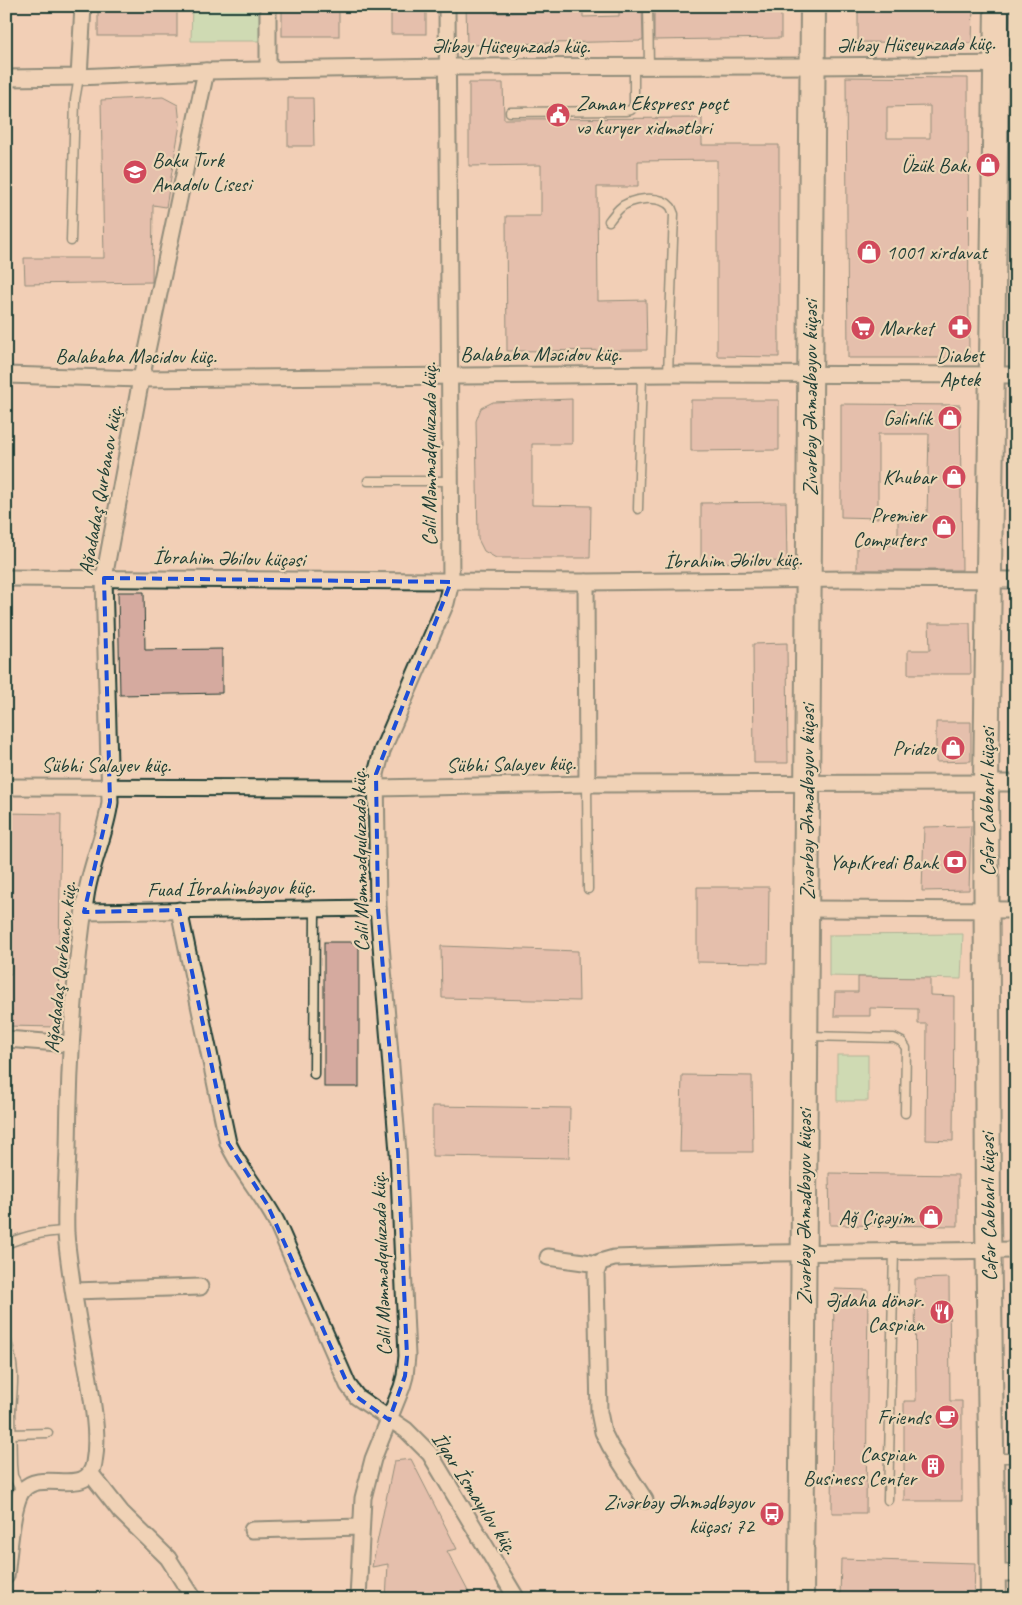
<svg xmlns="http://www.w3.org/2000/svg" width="1022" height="1605" font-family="Caveat,sans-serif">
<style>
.green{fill:#a5e6b0;stroke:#629272}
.building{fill:#d5aa9f;stroke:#1f3d34;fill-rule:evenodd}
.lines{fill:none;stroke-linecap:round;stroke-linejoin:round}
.service-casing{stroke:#1f3d34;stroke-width:11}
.minor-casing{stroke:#1f3d34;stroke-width:19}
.primary-casing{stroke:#1f3d34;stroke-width:28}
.service{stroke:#edd5b6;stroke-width:8}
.minor{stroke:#edd5b6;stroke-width:15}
.primary{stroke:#edd5b6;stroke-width:24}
.marked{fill:none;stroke:#1d4ed8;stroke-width:4;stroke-dasharray:10 6;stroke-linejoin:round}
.labels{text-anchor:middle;stroke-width:4.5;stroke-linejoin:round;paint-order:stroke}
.street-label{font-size:21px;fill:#1f3d34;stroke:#edd5b6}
.poi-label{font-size:21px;fill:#1f3d34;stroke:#edd5b6;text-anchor:end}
</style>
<rect width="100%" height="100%" fill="#f2cfb6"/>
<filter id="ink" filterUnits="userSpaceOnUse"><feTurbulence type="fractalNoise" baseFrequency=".02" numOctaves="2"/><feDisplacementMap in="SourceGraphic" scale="10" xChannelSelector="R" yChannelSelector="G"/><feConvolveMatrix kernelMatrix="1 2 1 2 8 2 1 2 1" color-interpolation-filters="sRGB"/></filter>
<g filter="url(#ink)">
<g class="green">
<polygon points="192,6 263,6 263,41 191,41"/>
<polygon points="963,934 961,979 829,976 829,935"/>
<rect x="837" y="1055" width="31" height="46"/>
</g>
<g class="building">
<rect x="98" y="6" width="79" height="30"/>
<rect x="282" y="6" width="57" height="30"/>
<rect x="391" y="6" width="35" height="28"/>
<polygon points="466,6 495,6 495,13 551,12 551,6 583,6 583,17 619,16 619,6 642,6 643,40 640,40 640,41 467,45"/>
<polygon points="654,6 781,6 781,38 654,40"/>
<polygon points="858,6 884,6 884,10 939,11 939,6 973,6 972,43 858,42"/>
<path d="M846 77 968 78 969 358H848ZM930 106V138H887V107Z"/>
<polygon points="469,83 503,83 504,119 702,118 702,145 779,145 779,357 717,356 717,160 638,161 638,187 597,187 598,301 646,300 647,350 507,351 506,216 541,216 541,165 469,166"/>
<polygon points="163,97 178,105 180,124 166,207 153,205 152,282 25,284 24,258 104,258 101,100"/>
<polygon points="288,98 313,98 314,146 288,146"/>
<polygon points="572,399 572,444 532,444 532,505 591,506 590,558 496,558 484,551 478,539 476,421 481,408 493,402"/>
<polygon points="691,400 779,400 779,450 691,451"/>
<polygon points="841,404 960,405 962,570 857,570 857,545 898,545 898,515 927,515 929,434 878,434 878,518 841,517"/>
<polygon points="786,502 787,561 701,563 701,503"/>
<polygon points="118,592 144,592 145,650 222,649 222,693 120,695"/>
<polygon points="929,623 970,623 971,674 908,674 908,650 930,650"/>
<polygon points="787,643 788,763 754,763 753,644"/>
<polygon points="936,722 971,722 971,761 936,762"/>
<polygon points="6,813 61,814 58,1027 6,1026 6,974 11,974 12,860 6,860"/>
<polygon points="971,826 969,890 922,891 924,827"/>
<polygon points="697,887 769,887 768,963 697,962"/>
<rect x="324" y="942" width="35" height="145"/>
<polygon points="441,946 578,951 579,1001 442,998"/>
<polygon points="858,977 930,978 930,995 954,996 953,1141 926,1140 927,1024 918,1024 918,1009 870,1008 870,1016 834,1016 835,992 858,992"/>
<polygon points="682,1075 752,1076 753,1152 680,1152"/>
<polygon points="432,1106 570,1108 569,1158 432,1156"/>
<polygon points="829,1173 958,1175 958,1226 830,1225"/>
<polygon points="949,1278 950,1401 962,1401 962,1501 904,1501 904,1401 916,1401 915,1279"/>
<polygon points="834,1289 868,1290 866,1513 832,1513"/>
<polygon points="411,1459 457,1549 447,1551 470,1595 453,1599 386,1599 388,1564 372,1567 394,1461"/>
<polygon points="841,1559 975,1563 974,1599 840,1599"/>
</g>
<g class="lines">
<defs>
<g id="service">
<polyline points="648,6 649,66"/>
<polyline points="510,112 625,111 631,110 634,105 634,66"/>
<path d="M609 221C612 217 615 213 619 209 630 198 660 194 671 207 672 209 673 212 674 214L668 374"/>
<polyline points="71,241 75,100 79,77"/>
<polyline points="368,481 451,481"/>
<polyline points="638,509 642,375"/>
<polyline points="587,784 588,889"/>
<polyline points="807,1036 894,1038 902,1042 906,1048 905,1113"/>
<polyline points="314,1074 315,908"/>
<path d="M6 1244C28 1235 43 1232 66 1231"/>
<path d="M6 1338C15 1368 14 1379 11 1410"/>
<polyline points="6,1408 11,1410 12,1465 13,1476 21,1491"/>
<polyline points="11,1434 48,1433"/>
<polyline points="993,1458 1016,1458"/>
<polyline points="888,1500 894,1252"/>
</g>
<g id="minor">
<polyline points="268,6 268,70"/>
<polyline points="79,77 83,6"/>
<polyline points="6,78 79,77 206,71 448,67 812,66 1016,64"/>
<polyline points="6,375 141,379 668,374 1016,375"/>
<polyline points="6,578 586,582 848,579 1016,580"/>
<polyline points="586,582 587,784"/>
<polyline points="6,787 376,788 587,784 1016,783"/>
<polyline points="806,909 1016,910"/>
<path d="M179 910 228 1143C241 1172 263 1195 277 1223L348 1385 357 1397 406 1430 430 1454 517 1599"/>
<polyline points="84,912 378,908"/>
<polyline points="6,1039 71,1044"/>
<polyline points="548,1257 598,1264"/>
<polyline points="74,1291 200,1287"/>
<polyline points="91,1474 121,1512 168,1558 194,1599"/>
<polyline points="645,1500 610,1446 603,1432 599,1412 596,1273 600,1262 614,1258 774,1253 1016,1250"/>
<polyline points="252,1530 361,1527"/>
<polyline points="993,1573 1016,1573"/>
<path d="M6 1576C9 1557 11 1503 23 1490 41 1468 88 1499 94 1463 99 1436 93 1407 89 1379 83 1347 77 1316 72 1283 70 1267 67 1250 66 1233 65 1205 67 1177 68 1149 69 1064 73 979 86 896 91 863 106 834 110 802L104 578 141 379 206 71"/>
<polyline points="358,1599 363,1498 373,1459 402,1387 405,1376 407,1356 398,1152 378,908 376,774 382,751 446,603 451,582 447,6"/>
</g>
<g id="primary">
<polyline points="801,1599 813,6"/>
<polyline points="993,1599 988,1217 986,783 997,6"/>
</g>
</defs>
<use href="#service" class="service-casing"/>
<use href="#minor" class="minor-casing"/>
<use href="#primary" class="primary-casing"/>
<use href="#service" class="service"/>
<use href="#minor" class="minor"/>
<use href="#primary" class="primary"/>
</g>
</g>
<path d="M0 0H1022V1605H0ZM104 578 451 582 376 774 378 908 398 1152 407 1356 405 1376 389 1420 357 1397 348 1385 267 1204 228 1143 179 910 84 912 110 802Z" fill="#f2cfb6" fill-opacity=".55" fill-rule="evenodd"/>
<path class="marked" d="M104 578 451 582 376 774 378 908 398 1152 407 1356 405 1376 389 1420 357 1397 348 1385 267 1204 228 1143 179 910 84 912 110 802Z"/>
<defs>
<symbol id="civic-disc" viewBox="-11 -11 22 22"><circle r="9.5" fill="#d1495b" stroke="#edd5b6"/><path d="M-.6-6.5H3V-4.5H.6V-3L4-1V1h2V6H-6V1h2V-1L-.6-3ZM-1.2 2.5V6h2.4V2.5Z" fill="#fff"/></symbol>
<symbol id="shop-disc" viewBox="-11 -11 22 22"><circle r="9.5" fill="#d1495b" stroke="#edd5b6"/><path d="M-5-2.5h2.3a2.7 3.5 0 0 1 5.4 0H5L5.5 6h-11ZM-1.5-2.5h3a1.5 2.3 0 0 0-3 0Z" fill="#fff"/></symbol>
<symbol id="school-disc" viewBox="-11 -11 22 22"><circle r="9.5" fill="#d1495b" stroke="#edd5b6"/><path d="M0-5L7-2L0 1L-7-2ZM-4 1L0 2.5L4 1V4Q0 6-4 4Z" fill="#fff"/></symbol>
<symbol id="pharmacy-disc" viewBox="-11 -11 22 22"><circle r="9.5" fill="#d1495b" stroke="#edd5b6"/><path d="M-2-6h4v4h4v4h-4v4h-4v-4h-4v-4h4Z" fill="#fff"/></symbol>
<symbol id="supermarket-disc" viewBox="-11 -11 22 22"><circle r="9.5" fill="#d1495b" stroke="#edd5b6"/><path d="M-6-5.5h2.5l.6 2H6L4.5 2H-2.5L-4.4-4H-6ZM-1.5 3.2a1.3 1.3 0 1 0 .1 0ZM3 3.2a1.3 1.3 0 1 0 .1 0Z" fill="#fff"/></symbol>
<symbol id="bank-disc" viewBox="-11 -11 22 22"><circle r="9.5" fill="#d1495b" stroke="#edd5b6"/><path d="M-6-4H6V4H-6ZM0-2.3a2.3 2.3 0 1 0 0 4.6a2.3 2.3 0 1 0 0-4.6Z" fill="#fff"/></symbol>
<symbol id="restaurant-disc" viewBox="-11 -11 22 22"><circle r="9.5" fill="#d1495b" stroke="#edd5b6"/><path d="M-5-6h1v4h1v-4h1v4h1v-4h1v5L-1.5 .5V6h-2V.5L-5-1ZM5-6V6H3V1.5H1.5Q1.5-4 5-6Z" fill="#fff"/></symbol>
<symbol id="cafe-disc" viewBox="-11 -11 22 22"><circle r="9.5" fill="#d1495b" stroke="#edd5b6"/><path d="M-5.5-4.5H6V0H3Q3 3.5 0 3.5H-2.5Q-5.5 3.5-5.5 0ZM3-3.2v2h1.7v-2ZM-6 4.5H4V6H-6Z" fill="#fff"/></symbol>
<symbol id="building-disc" viewBox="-11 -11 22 22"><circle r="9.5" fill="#d1495b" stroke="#edd5b6"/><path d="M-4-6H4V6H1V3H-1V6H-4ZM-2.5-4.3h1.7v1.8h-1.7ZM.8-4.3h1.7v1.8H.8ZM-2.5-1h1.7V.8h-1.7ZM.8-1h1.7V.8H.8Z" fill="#fff"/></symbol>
<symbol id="bus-disc" viewBox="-11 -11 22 22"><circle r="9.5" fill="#d1495b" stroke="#edd5b6"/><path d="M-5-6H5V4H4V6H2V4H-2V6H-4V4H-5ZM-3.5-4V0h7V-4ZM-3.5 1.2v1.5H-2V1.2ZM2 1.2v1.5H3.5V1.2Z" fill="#fff"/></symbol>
</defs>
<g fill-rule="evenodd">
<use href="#civic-disc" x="544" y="101" width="28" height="28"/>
<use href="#shop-disc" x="974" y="151" width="28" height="28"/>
<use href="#school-disc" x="121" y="158" width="28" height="28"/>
<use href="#shop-disc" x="855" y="238" width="28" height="28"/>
<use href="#pharmacy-disc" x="946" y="313" width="28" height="28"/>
<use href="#supermarket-disc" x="849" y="314" width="28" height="28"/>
<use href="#shop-disc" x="936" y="404" width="28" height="28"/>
<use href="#shop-disc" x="940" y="463" width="28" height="28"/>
<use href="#shop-disc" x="930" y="513" width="28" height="28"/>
<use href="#shop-disc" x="939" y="734" width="28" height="28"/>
<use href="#bank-disc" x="941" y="848" width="28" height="28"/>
<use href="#shop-disc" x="917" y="1203" width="28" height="28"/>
<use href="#restaurant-disc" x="928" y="1298" width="28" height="28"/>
<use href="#cafe-disc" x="933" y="1403" width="28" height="28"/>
<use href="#building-disc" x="919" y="1452" width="28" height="28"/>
<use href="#bus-disc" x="758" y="1500" width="28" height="28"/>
</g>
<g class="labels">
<g class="street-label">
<text transform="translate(916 44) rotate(-1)" y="7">Əlibəy Hüseynzadə küç.</text>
<text x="511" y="53">Əlibəy Hüseynzadə küç.</text>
<text x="541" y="361">Balababa Məcidov küç.</text>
<text x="136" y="363">Balababa Məcidov küç.</text>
<text transform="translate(810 398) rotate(-90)" y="7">Zivərbəy Əhmədbəyov küçəsi</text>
<text transform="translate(429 454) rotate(-90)" y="7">Cəlil Məmmədquluzadə küç.</text>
<text transform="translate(100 490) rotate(-80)" y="7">Ağadadaş Qurbanov küç.</text>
<text transform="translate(229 558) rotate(1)" y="7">İbrahim Əbilov küçəsi</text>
<text transform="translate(733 560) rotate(-1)" y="7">İbrahim Əbilov küç.</text>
<text transform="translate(511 764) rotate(-1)" y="7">Sübhi Salayev küç.</text>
<text x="106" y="772">Sübhi Salayev küç.</text>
<text transform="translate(807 802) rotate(-90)" y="7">Zivərbəy Əhmədbəyov küçəsi</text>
<text transform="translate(987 802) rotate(-90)" y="7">Cəfər Cabbarlı küçəsi</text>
<text transform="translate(360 860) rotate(-91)" y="7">Cəlil Məmmədquluzadə küç.</text>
<text transform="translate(231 888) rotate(-1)" y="7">Fuad İbrahimbəyov küç.</text>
<text transform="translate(60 967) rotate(-84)" y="7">Ağadadaş Qurbanov küç.</text>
<text transform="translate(804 1207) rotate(-90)" y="7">Zivərbəy Əhmədbəyov küçəsi</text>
<text transform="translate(988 1207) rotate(-91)" y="7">Cəfər Cabbarlı küçəsi</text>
<text transform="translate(381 1264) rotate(-92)" y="7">Cəlil Məmmədquluzadə küç.</text>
<text transform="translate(475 1493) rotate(57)" y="7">İlqar İsmayılov küç.</text>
</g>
<g class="poi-label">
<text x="576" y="110" text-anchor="start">Zaman Ekspress poçt<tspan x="576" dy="24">və kuryer xidmətləri</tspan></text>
<text x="152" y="167" text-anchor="start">Baku Turk<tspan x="152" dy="24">Anadolu Lisesi</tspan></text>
<text x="970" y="172">Üzük Bakı</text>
<text x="886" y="259" text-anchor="start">1001 xirdavat</text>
<text x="880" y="335" text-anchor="start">Market</text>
<text x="960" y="362" text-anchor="middle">Diabet<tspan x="960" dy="24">Aptek</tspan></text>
<text x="932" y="425">Gəlinlik</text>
<text x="936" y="484">Khubar</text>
<text x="926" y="522">Premier<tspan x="926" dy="24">Computers</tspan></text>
<text x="936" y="755">Pridzo</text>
<text x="938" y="869">YapıKredi Bank</text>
<text x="914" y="1224">Ağ Çiçəyim</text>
<text x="924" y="1307">Əjdaha dönər.<tspan x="924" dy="24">Caspian</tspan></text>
<text x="930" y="1424">Friends</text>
<text x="916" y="1461">Caspian<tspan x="916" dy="24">Business Center</tspan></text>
<text x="754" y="1509">Zivərbəy Əhmədbəyov<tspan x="754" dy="24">küçəsi 72</tspan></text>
</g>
</g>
<rect width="1022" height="1605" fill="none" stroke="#edd5b6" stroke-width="25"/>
<rect x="12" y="12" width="997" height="1580" fill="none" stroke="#1f3d34" stroke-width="2" filter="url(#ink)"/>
</svg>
